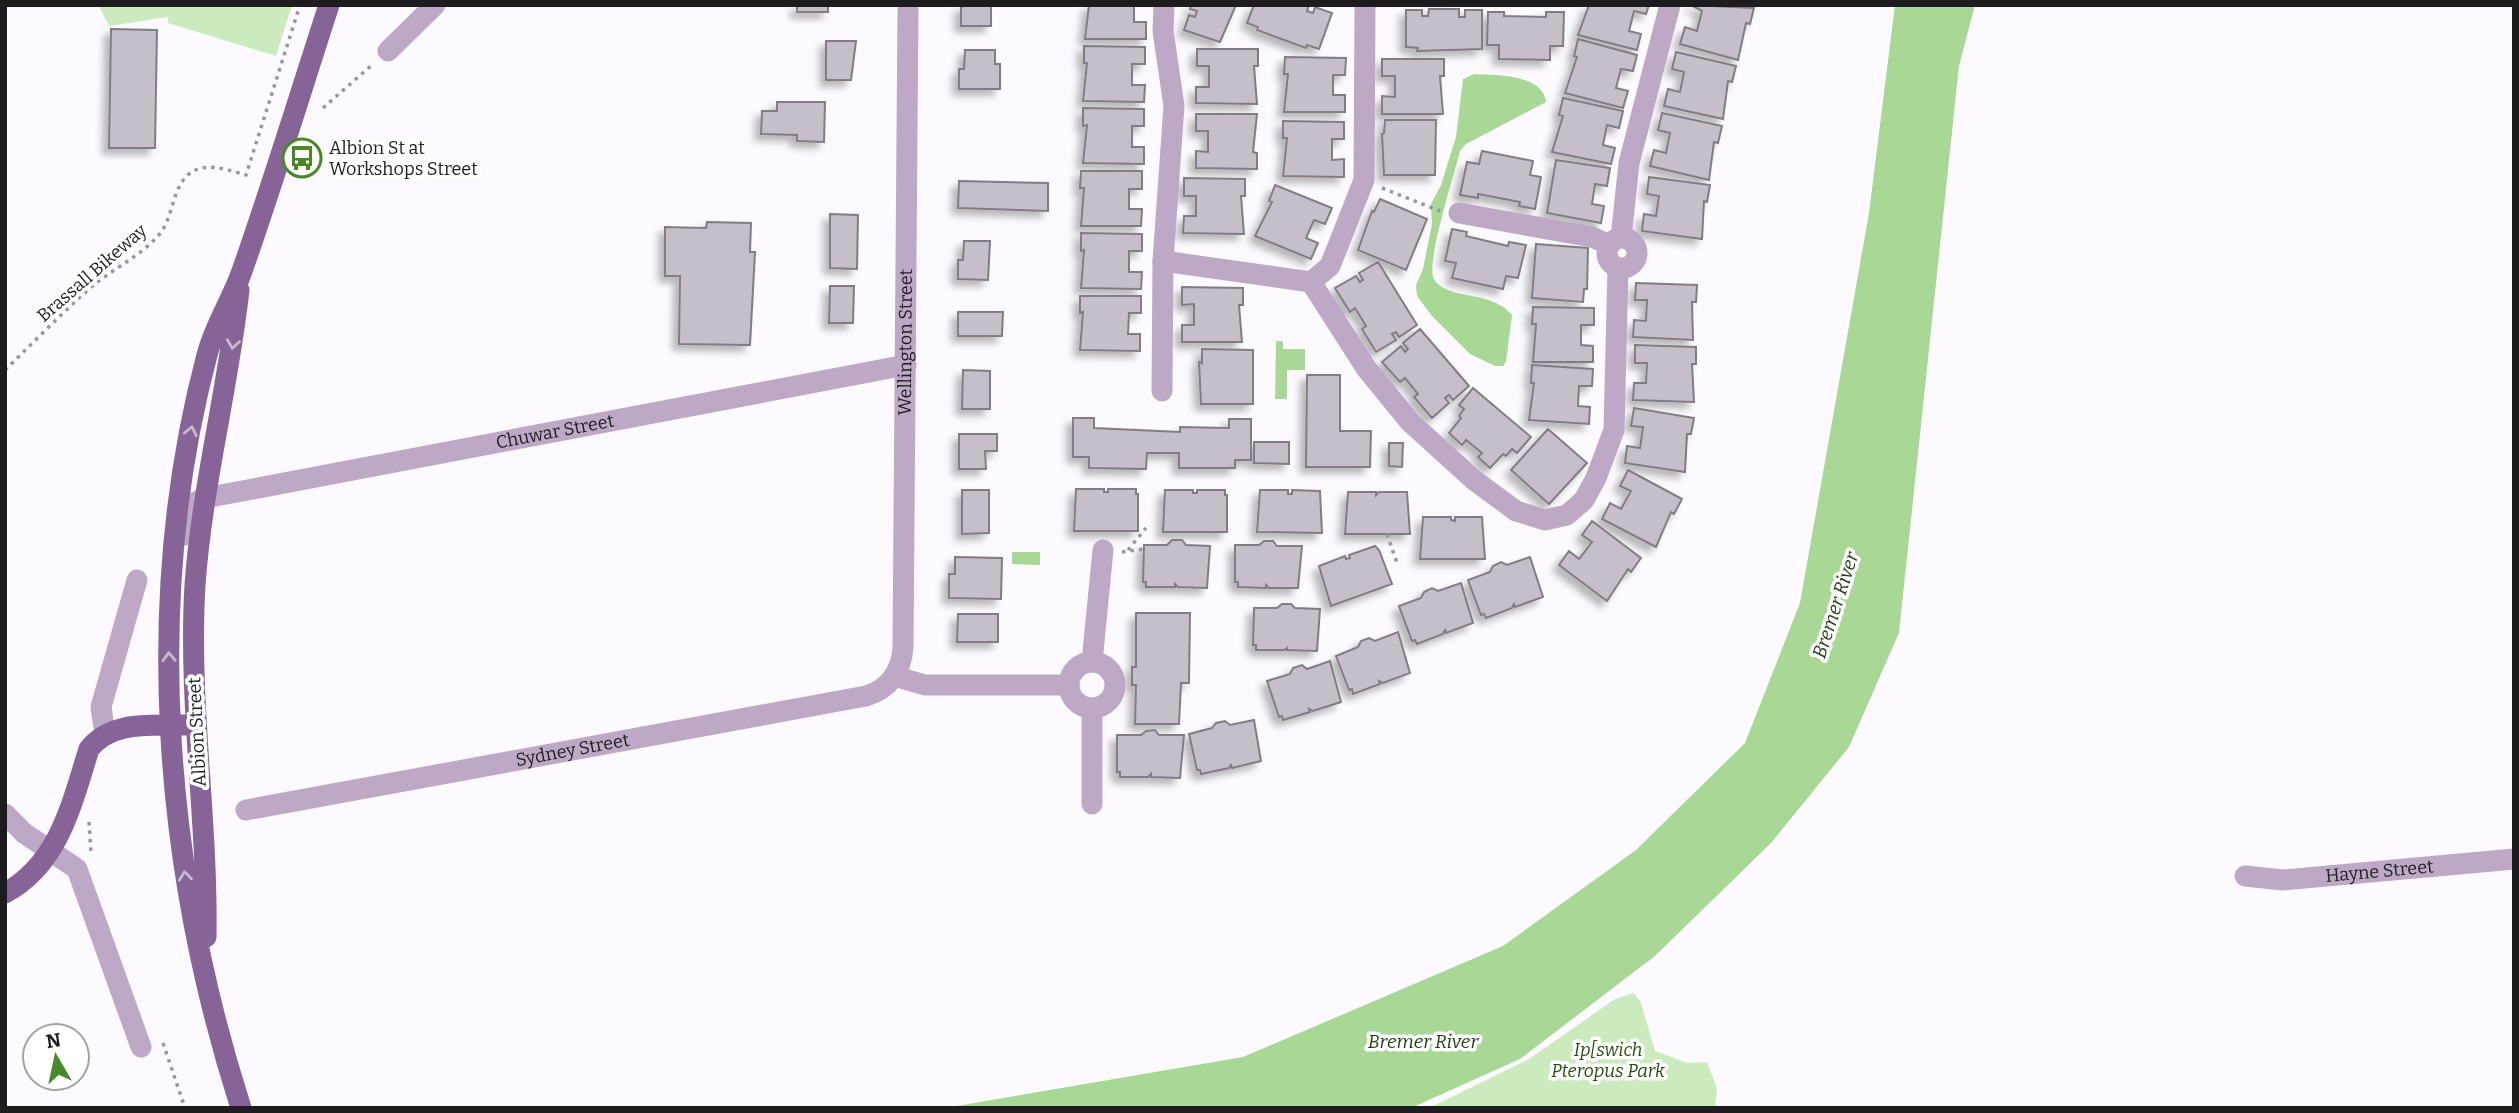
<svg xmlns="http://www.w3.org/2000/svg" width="2519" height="1113" font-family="Bitter,serif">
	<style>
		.green { fill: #cbebbe }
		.water { fill: #a8d796 }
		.building { fill: #c6bfc9; stroke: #827c85; stroke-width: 2; filter: url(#shadow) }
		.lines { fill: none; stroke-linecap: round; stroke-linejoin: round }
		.path { stroke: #99979b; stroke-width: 3.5; stroke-dasharray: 3.5 5; stroke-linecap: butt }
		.minor { stroke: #bda9c5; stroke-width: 21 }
		.major { stroke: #876497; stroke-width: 21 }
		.oneway { stroke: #c9b9d0 }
		.labels { text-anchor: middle; stroke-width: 7; stroke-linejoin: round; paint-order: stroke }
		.poi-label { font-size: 18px; fill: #1e1c1f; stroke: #fff; text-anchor: start }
		.street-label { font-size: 18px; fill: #1e1c1f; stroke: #fff }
		.park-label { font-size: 18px; font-style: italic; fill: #224c0a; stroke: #fff }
		.water-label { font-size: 19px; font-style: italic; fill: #1f3d10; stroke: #fff }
	</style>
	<defs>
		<filter id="shadow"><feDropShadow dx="-6" dy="6" stdDeviation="3.5" flood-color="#0004"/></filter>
	</defs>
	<rect width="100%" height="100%" fill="#fcfafe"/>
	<path class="green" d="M 98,5 L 292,5 L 276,56 L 168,23 L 168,17 L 109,26 Z
		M 1634,993 L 1641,1003 L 1655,1051 L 1688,1063 L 1707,1062 L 1717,1088 L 1715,1108 L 1429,1108 L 1529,1059 L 1615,999 Z"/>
	<path class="water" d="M 1895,5 L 1975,5 L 1959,66 L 1899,633 L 1849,747 L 1771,843 L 1655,956 L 1520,1059 L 1411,1108 L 945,1108 L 1243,1057 L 1503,946 L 1636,850 L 1745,743 L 1800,603 L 1869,213 Z
		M 1474,74 C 1496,75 1543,74 1546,102 L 1466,144 L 1460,151 C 1455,173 1425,264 1434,279 C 1439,288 1448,290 1457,293 C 1476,297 1499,299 1512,315 L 1506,362 L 1503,366 L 1495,366 L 1470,354 L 1432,316 L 1417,296 L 1416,285 L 1423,269 L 1432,224 L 1431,204 L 1441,185 L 1456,137 L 1463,79 Z
		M 1276,341 L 1283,341 L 1283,349 L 1305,349 L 1305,370 L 1287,370 L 1287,399 L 1275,399 Z
		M 1012,552 L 1040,552 L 1040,565 L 1012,564 Z"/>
	<path class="building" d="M 797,5 L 828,5 L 828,12 L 797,12 Z
		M 967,5 L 991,5 L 991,26 L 961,26 L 961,7 Z
		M 1089,5 L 1134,5 L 1134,22 L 1146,22 L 1146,39 L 1085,39 Z
		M 1191,5 L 1236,5 L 1220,42 L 1184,30 L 1189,15 L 1195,17 L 1197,11 L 1190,9 Z
		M 1254,5 L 1309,5 L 1307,11 L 1313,13 L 1315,7 L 1332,13 L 1319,49 L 1307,45 L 1306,48 L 1257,30 L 1258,27 L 1247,23 Z
		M 1589,5 L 1649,5 L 1646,14 L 1634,11 L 1629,31 L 1641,34 L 1637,50 L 1578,35 Z
		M 1691,5 L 1754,8 L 1750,24 L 1746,23 L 1738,60 L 1680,44 L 1685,27 L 1697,31 L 1702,11 Z
		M 1429,9 L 1459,9 L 1459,17 L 1465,17 L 1465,10 L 1482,10 L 1482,49 L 1417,51 L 1418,48 L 1406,47 L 1406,10 L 1422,10 L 1422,16 L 1428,16 Z
		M 1488,12 L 1504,12 L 1504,16 L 1546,17 L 1546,12 L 1564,12 L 1563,46 L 1550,46 L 1550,60 L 1499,59 L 1499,45 L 1487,45 Z
		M 111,29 L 157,30 L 155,148 L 109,148 Z
		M 1578,39 L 1637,55 L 1633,71 L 1621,69 L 1616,88 L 1628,91 L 1623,108 L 1565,93 L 1577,57 L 1574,56 Z
		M 826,41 L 856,41 L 851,80 L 826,80 Z
		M 1084,46 L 1145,47 L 1145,64 L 1132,64 L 1132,85 L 1145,85 L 1144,102 L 1083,101 L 1087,63 L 1084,63 Z
		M 1197,49 L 1258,49 L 1258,66 L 1254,66 L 1257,104 L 1196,103 L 1196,87 L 1209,87 L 1209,66 L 1197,66 Z
		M 965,50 L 995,50 L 995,64 L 1000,64 L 1000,89 L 959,89 L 959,69 L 964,69 Z
		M 1676,52 L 1736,66 L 1732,82 L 1728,81 L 1723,119 L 1664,106 L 1668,89 L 1680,92 L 1684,72 L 1672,69 Z
		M 1285,57 L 1346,58 L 1345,75 L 1333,75 L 1333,95 L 1345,95 L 1345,112 L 1284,112 L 1288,74 L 1284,74 Z
		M 1382,59 L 1444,59 L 1444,76 L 1440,76 L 1443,114 L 1382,114 L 1382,96 L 1395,97 L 1395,76 L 1382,76 Z
		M 1563,98 L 1623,111 L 1619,128 L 1607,125 L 1603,145 L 1615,148 L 1611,164 L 1552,152 L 1563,116 L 1559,115 Z
		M 777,102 L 825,102 L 824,142 L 797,141 L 797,135 L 761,134 L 762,111 L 777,111 Z
		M 1083,108 L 1144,109 L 1144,126 L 1132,126 L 1132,147 L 1144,147 L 1144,164 L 1083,163 L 1087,125 L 1083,126 Z
		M 1662,113 L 1722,126 L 1718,143 L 1714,142 L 1709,180 L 1650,166 L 1654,150 L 1666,153 L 1670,133 L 1658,130 Z
		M 1196,114 L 1257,114 L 1253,152 L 1257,153 L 1257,169 L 1196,168 L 1196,151 L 1208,152 L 1208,131 L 1196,131 Z
		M 1385,120 L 1436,120 L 1435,175 L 1384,175 L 1382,134 L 1384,133 Z
		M 1283,121 L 1344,122 L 1344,139 L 1332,139 L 1332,160 L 1344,159 L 1344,177 L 1283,176 L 1287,138 L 1283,138 Z
		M 1482,151 L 1533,161 L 1530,175 L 1541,177 L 1535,209 L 1519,206 L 1520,202 L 1478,194 L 1478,198 L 1460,195 L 1467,162 L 1479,164 Z
		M 1556,160 L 1610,168 L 1607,186 L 1595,184 L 1592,204 L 1604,206 L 1601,223 L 1547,213 Z
		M 1081,171 L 1142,171 L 1142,189 L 1129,189 L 1129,209 L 1142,209 L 1141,226 L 1081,226 L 1084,188 L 1080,188 Z
		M 1649,177 L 1710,185 L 1707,202 L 1704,201 L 1702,239 L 1642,231 L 1644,214 L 1656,216 L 1659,196 L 1647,194 Z
		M 1184,178 L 1245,179 L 1245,196 L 1241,196 L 1244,234 L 1183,233 L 1184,216 L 1196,216 L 1196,196 L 1184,196 Z
		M 959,181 L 1048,183 L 1048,211 L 958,208 Z
		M 1275,185 L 1332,208 L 1325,224 L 1314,220 L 1306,238 L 1318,243 L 1311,259 L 1255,236 L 1272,202 L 1269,201 Z
		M 1380,199 L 1427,219 L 1406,270 L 1358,250 L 1372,211 L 1374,212 Z
		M 830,214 L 858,215 L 857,269 L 830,268 Z
		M 707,222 L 751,223 L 750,252 L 755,252 L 750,345 L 679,344 L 680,276 L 665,276 L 665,227 L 706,228 Z
		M 1452,229 L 1467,232 L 1466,236 L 1508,246 L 1509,242 L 1526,245 L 1518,278 L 1506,276 L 1503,289 L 1452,278 L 1456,263 L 1445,261 Z
		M 1081,233 L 1142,234 L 1142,251 L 1129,251 L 1129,272 L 1142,272 L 1141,289 L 1081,288 L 1084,250 L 1081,251 Z
		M 964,241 L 990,241 L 988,280 L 958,279 L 958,260 L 963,260 Z
		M 1536,244 L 1588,248 L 1587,289 L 1584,289 L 1583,302 L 1532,298 Z
		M 1378,262 L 1417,325 L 1399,337 L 1396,332 L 1392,334 L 1396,340 L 1376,352 L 1362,329 L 1366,326 L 1355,308 L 1350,312 L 1335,288 L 1356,276 L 1360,282 L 1363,280 L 1359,273 Z
		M 1636,283 L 1697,285 L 1696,302 L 1692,302 L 1693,340 L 1633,337 L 1634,320 L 1646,321 L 1647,300 L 1635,300 Z
		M 830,286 L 854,286 L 853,323 L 829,323 Z
		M 1182,287 L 1243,288 L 1243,305 L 1239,305 L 1242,342 L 1182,342 L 1182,325 L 1194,325 L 1194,304 L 1182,305 Z
		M 1080,296 L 1141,296 L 1141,313 L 1129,313 L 1128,334 L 1140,334 L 1140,351 L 1080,350 L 1083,312 L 1080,313 Z
		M 1533,307 L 1594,308 L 1594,325 L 1581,325 L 1581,345 L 1593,346 L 1593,362 L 1533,362 L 1536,324 L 1532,324 Z
		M 958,312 L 1003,312 L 1002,336 L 958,336 Z
		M 1420,329 L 1469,386 L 1453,400 L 1449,395 L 1445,398 L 1449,403 L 1432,418 L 1414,397 L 1418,394 L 1405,378 L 1400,382 L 1382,362 L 1401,346 L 1405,352 L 1408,349 L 1403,343 Z
		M 1635,345 L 1696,347 L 1696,364 L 1692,364 L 1694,402 L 1633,400 L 1634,383 L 1646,383 L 1647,363 L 1635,363 Z
		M 1202,349 L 1253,350 L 1253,404 L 1201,404 L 1199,362 L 1202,363 Z
		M 1532,365 L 1593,369 L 1592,386 L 1579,386 L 1578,406 L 1590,407 L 1589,424 L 1529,420 L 1534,383 L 1531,383 Z
		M 963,370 L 990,371 L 990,409 L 962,409 Z
		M 1307,375 L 1340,375 L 1340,431 L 1371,431 L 1370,467 L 1306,467 Z
		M 1473,388 L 1531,437 L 1517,453 L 1512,449 L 1506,456 L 1503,454 L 1490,468 L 1478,457 L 1482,453 L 1466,440 L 1462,445 L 1449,433 L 1461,418 L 1459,416 L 1464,409 L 1459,405 Z
		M 1634,408 L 1694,418 L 1691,434 L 1687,434 L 1685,472 L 1625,463 L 1627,446 L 1640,448 L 1643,427 L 1631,426 Z
		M 1073,418 L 1094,418 L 1094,428 L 1180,432 L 1180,427 L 1229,428 L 1229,419 L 1251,419 L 1251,460 L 1235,460 L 1235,468 L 1179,468 L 1179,453 L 1147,453 L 1146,469 L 1089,468 L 1089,457 L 1073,457 Z
		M 1548,429 L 1587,463 L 1549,504 L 1511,470 Z
		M 959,434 L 997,434 L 997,451 L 985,451 L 986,469 L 959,469 Z
		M 1254,442 L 1289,442 L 1289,464 L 1254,463 Z
		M 1389,443 L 1403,443 L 1402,467 L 1389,466 Z
		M 1628,470 L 1682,499 L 1674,514 L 1671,512 L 1656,547 L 1602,519 L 1610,503 L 1621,509 L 1631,491 L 1620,486 Z
		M 1076,489 L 1104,489 L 1104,492 L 1108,492 L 1108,489 L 1136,489 L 1136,494 L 1138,494 L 1138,531 L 1074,531 Z
		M 962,490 L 989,490 L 989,533 L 962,534 Z
		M 1165,490 L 1193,490 L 1193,493 L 1197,493 L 1197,490 L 1225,490 L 1225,495 L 1227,495 L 1227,532 L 1163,532 Z
		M 1260,490 L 1288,490 L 1288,494 L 1292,494 L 1292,490 L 1320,491 L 1322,533 L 1257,532 Z
		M 1348,492 L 1376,492 L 1376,495 L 1379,492 L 1407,492 L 1410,534 L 1345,534 Z
		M 1423,517 L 1451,517 L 1451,520 L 1455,521 L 1455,517 L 1482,517 L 1485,559 L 1420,559 Z
		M 1592,521 L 1641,558 L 1631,572 L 1628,569 L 1607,601 L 1559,565 L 1569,551 L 1579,559 L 1592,542 L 1582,535 Z
		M 1172,540 L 1182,540 L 1186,545 L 1210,546 L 1207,588 L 1178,587 L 1175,584 L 1175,587 L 1146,587 L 1146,582 L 1143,582 L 1144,545 L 1167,545 Z
		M 1264,541 L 1273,541 L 1277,546 L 1302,546 L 1298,588 L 1269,588 L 1266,585 L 1266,588 L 1238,587 L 1238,582 L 1235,582 L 1235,545 L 1259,545 Z
		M 1375,546 L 1379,550 L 1392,584 L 1331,606 L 1319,566 L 1345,556 L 1346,559 L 1350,558 L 1349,555 Z
		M 955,557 L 1002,558 L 1001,599 L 949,598 L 949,574 L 955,574 Z
		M 1530,557 L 1543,597 L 1515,607 L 1514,604 L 1512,608 L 1486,618 L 1484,614 L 1481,615 L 1468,580 L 1490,572 L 1493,566 L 1501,562 L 1507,565 Z
		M 1461,583 L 1473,623 L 1446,633 L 1445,630 L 1443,634 L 1417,644 L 1415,640 L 1412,641 L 1399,606 L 1421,598 L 1424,592 L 1432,588 L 1438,591 Z
		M 1282,604 L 1291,604 L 1295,608 L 1320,609 L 1317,651 L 1287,650 L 1287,648 L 1284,650 L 1256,650 L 1256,645 L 1253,645 L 1254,608 L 1277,608 Z
		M 1136,613 L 1190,613 L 1189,683 L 1181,683 L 1179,724 L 1135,724 L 1136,685 L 1132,685 L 1132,667 L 1136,667 Z
		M 958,614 L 998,614 L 998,642 L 957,642 Z
		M 1398,632 L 1410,673 L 1383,683 L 1379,681 L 1380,684 L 1353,694 L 1352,689 L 1349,690 L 1336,656 L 1358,647 L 1361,641 L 1369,638 L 1375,641 Z
		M 1330,661 L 1341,702 L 1313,711 L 1309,709 L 1310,712 L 1283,720 L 1282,716 L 1279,717 L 1267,681 L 1290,674 L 1293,668 L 1302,665 L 1307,669 Z
		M 1254,720 L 1261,761 L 1232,768 L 1231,765 L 1229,768 L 1201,774 L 1200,770 L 1197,770 L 1189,734 L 1212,728 L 1216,723 L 1225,721 L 1230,725 Z
		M 1155,730 L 1159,735 L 1184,735 L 1180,778 L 1151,777 L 1151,774 L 1148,777 L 1120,777 L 1120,772 L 1117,772 L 1117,735 L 1141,735 L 1146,731 Z"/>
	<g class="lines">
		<path class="path" d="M 323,108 L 373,64
			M 1382,188 L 1440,211
			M 5,370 C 33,343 61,314 90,288 C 111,270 139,257 158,236 C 174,218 171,189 189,174 C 205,161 228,170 246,175 L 300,5
			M 1387,534 L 1398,566
			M 1128,550 L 1146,528
			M 1122,552 L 1144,549
			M 89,822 L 91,853
			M 163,1043 L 185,1108"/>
		<g class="minor">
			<path d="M 388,51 L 435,5"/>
			<path d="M 1459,213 L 1592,237 L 1610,245"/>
			<circle cx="1622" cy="253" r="15"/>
			<path d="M 1621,238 L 1629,163 L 1670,5"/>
			<path d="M 1163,261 L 1311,282 L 1330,266 L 1364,180 L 1365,5"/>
			<path d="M 1311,282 L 1366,368 L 1410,422 L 1474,480 L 1516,511 L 1545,520 L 1567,515 L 1584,500 L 1596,478 L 1614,430 L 1618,268"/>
			<path d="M 1162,391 L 1163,261 L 1174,106 L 1163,31 L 1164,5"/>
			<path id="s1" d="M 185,535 C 187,518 186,503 205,498 L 906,365"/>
			<path d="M 1092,662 L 1103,550"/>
			<circle cx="1092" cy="685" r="23"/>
			<path d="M 894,676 L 925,685 L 1069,685"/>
			<path d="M 1092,708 L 1092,804"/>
			<path d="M 105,734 L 101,707 L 137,580"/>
			<path id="s2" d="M 246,810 L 866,696 C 889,689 901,672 903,648 L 908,5"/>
			<path d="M 5,814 L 24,833 L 77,869 L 141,1047"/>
			<path id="s3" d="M 2245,876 L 2283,880 L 2514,859"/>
		</g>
		<path class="major" d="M 5,893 C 59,864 72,803 89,749 C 112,720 151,726 185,725
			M 206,937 C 208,819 188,703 195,585 C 202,486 228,389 239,290
			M 241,1108 C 164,868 142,600 207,355 C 215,324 232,300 242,271 C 273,183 300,94 329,5"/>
	</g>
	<defs><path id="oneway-chevron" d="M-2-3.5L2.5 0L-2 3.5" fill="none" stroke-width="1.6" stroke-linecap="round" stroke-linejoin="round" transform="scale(1.75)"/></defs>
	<g class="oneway">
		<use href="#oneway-chevron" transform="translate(233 344) rotate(98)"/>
		<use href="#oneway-chevron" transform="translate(191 431) rotate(-78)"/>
		<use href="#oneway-chevron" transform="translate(169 657) rotate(-91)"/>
		<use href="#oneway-chevron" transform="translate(185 876) rotate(-96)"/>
	</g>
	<defs>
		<symbol id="bus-ring" viewBox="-11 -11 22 22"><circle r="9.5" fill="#fff" stroke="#498829" stroke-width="1.5"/><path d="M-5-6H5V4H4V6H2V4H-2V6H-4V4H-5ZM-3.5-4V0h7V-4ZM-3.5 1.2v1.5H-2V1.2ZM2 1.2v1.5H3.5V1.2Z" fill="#498829"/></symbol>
	</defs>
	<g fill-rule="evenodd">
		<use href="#bus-ring" x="280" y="136" width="44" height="44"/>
	</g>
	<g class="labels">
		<g class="poi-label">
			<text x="329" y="154">Albion St at<tspan x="329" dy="21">Workshops Street</tspan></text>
		</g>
		<g class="street-label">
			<text transform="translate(92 273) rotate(-41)" y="6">Brassall Bikeway</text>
			<text dy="6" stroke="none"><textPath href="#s2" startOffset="1001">Wellington Street</textPath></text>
			<text dy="6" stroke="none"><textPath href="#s1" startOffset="402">Chuwar Street</textPath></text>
			<text transform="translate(197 732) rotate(-93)" y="6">Albion Street</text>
			<text dy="6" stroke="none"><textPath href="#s2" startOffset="332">Sydney Street</textPath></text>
			<text dy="6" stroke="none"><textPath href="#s3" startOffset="135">Hayne Street</textPath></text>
		</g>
		<g class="park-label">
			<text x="1608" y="1056">Ip[swich<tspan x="1608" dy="21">Pteropus Park</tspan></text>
		</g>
		<g class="water-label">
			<text transform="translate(1835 605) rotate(-72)" y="7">Bremer River</text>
			<text x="1423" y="1048">Bremer River</text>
		</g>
	</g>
	<rect width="2519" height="1113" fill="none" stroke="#1e1c1f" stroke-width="14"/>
	<g transform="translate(56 1057) rotate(351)"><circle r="33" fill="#ffffff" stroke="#a5a4a5" stroke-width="2"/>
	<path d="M0-5L12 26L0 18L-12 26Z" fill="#498829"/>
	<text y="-10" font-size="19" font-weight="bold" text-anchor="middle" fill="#1e1c1f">N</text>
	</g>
</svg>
